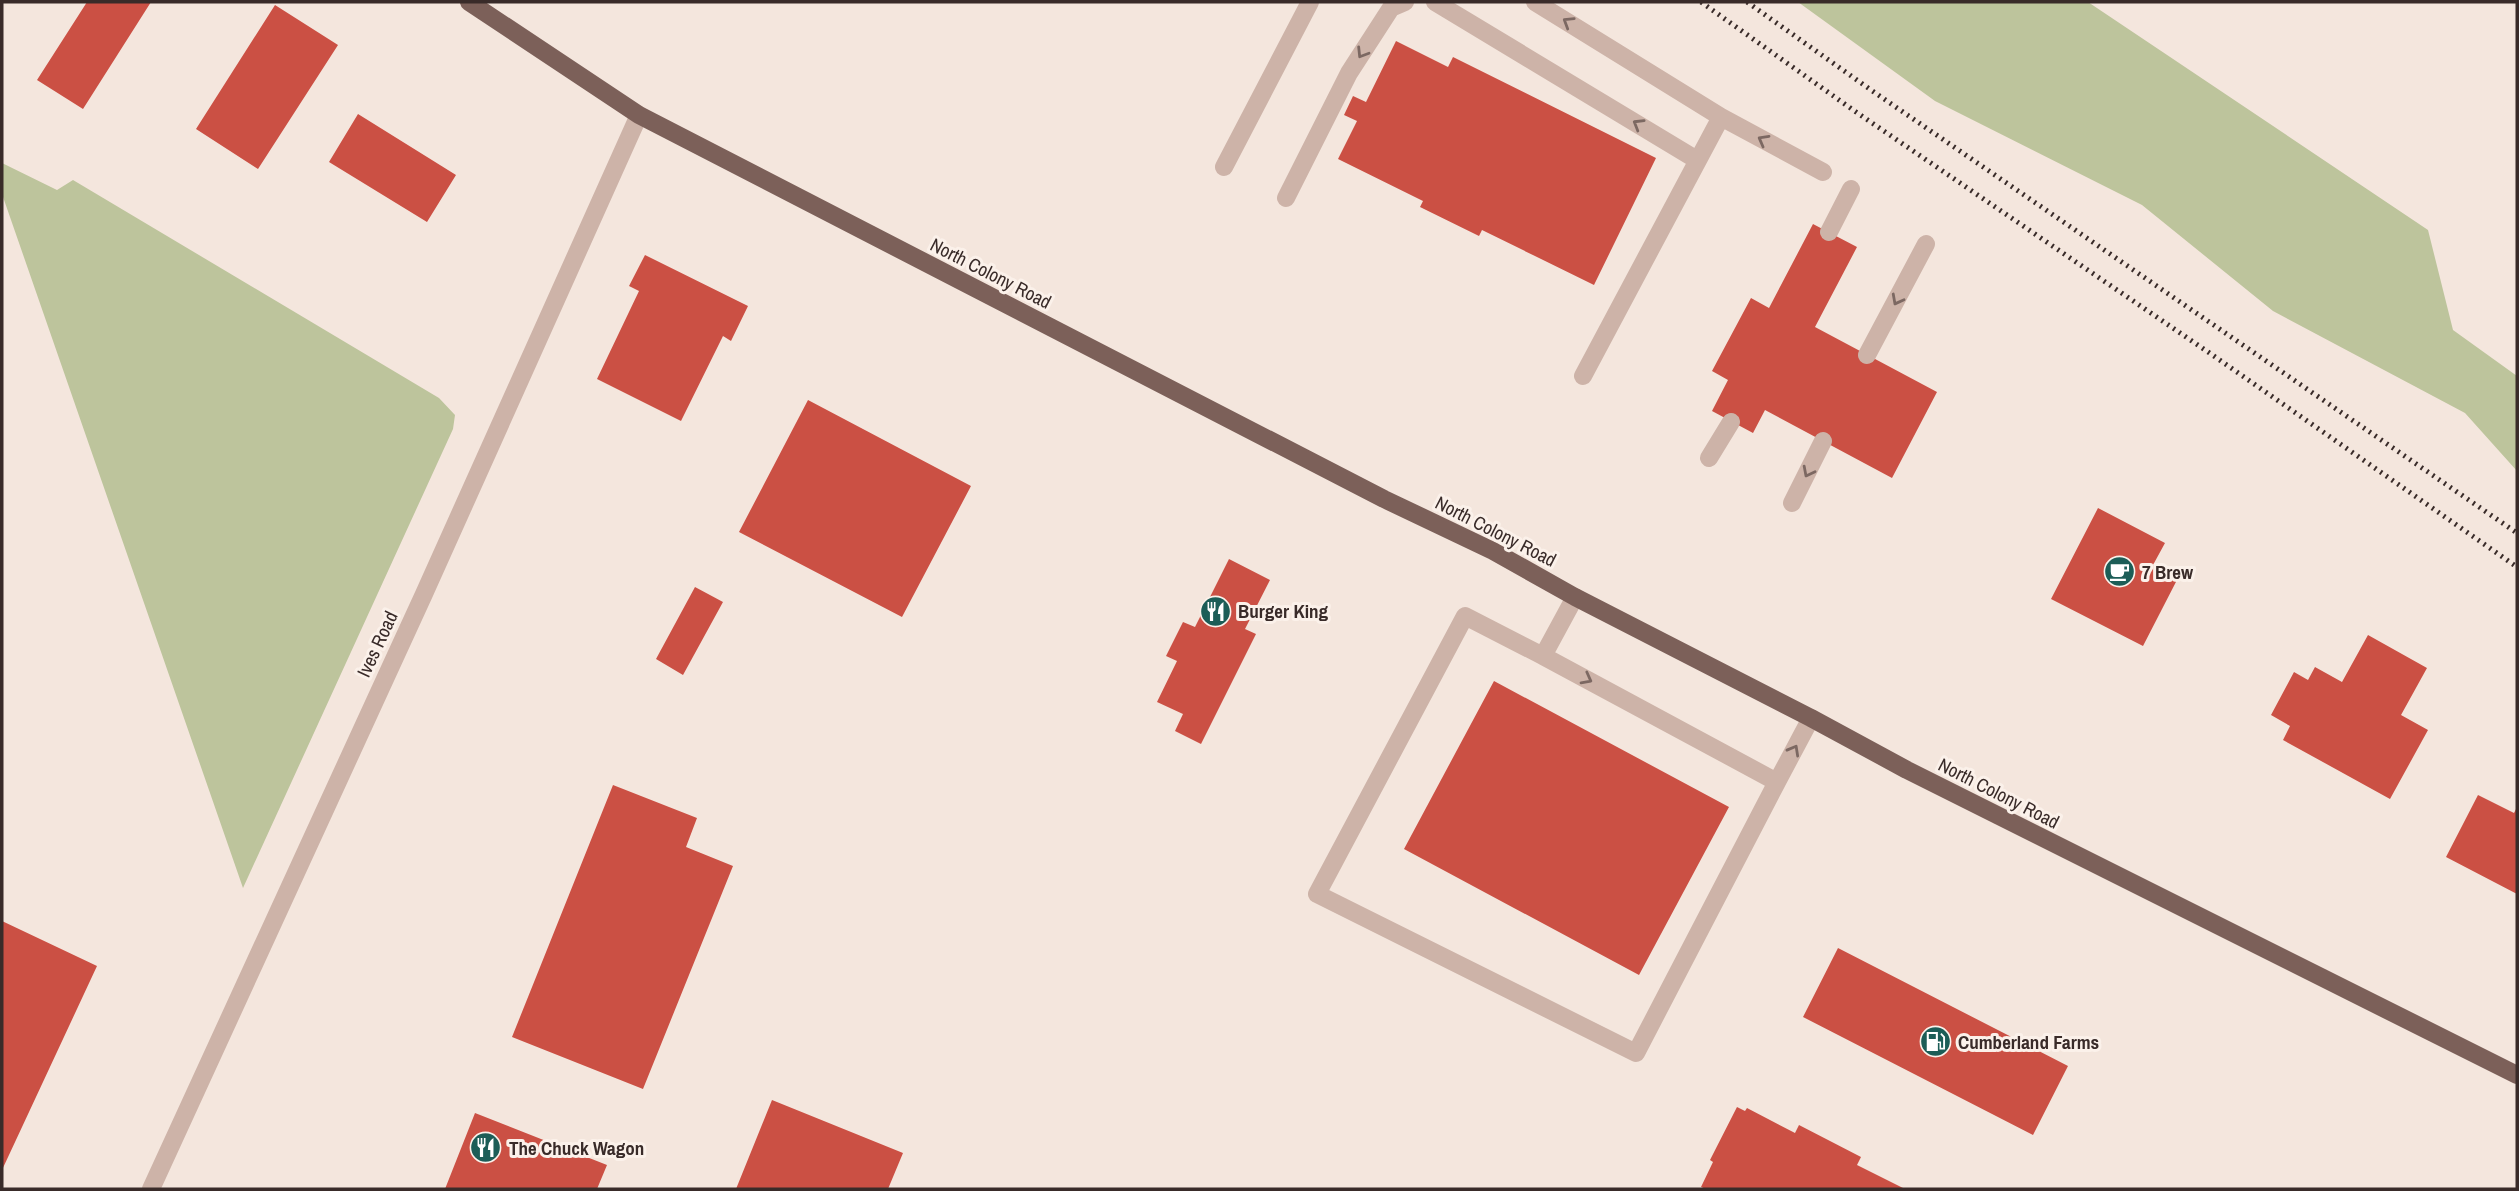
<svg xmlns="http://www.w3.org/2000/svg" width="2519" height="1191" font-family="'Archivo Narrow',sans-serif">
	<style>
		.green { fill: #bdc49c }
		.building { fill: #cb5044 }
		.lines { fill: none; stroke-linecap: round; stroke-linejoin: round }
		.lane { stroke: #cdb3a8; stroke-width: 18 }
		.street { stroke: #cdb3a8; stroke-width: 18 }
		.primary { stroke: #7c6059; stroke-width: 18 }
		.rail { stroke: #392b29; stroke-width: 5; stroke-dasharray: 2 5; stroke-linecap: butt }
		.oneway { stroke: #7c6862 }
		.labels { text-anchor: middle; stroke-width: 6; stroke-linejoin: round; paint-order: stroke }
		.street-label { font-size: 19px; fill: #392b29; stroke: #fbf1ea }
		.poi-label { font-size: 19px; font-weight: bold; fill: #392b29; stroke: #fbf1ea; text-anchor: start }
	</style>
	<rect width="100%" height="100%" fill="#f4e6dd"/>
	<path class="green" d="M 1798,2 L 2088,2 L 2428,230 L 2453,330 L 2517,376 L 2517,471 L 2465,413 L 2273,311 L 2142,205 L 1935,101 Z
		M 2,163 L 57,190 L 73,180 L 439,398 L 455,415 L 453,429 L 243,888 L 2,194 Z"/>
	<path class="building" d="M 87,2 L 151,2 L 83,109 L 37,80 Z
		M 275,5 L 338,45 L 258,169 L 196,129 Z
		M 1396,41 L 1448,67 L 1453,57 L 1656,158 L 1594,285 L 1482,230 L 1479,236 L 1420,207 L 1423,201 L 1338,159 L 1357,121 L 1344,115 L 1353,96 L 1366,102 Z
		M 358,114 L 456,175 L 427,222 L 329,162 Z
		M 1813,224 L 1857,247 L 1815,327 L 1937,392 L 1892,478 L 1765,410 L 1753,433 L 1712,411 L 1728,380 L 1712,371 L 1751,298 L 1769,308 Z
		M 645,255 L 748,306 L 731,341 L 723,336 L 681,421 L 597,379 L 639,291 L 629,286 Z
		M 808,400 L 971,486 L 902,617 L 739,532 Z
		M 2098,508 L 2165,543 L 2153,565 L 2178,578 L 2143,646 L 2051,599 Z
		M 1229,559 L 1270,580 L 1245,629 L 1256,634 L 1201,744 L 1175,731 L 1183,714 L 1157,702 L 1177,661 L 1166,656 L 1183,622 L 1195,627 Z
		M 695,587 L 723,602 L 683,675 L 656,659 Z
		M 2368,635 L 2427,668 L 2401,715 L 2428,730 L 2390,799 L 2283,740 L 2290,726 L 2271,715 L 2294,672 L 2308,680 L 2315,667 L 2342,682 Z
		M 1494,681 L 1729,807 L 1639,975 L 1404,849 Z
		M 613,785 L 697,818 L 686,847 L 733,866 L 643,1089 L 512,1037 Z
		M 2478,795 L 2514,813 L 2517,807 L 2517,894 L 2446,857 Z
		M 2,921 L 97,966 L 2,1170 Z
		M 1838,948 L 2068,1066 L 2033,1135 L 1803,1017 Z
		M 772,1100 L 903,1153 L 888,1189 L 736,1189 Z
		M 1737,1107 L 1745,1111 L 1747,1108 L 1795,1133 L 1799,1125 L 1861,1157 L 1857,1165 L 1905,1189 L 1706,1189 L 1701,1187 L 1713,1162 L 1710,1160 Z
		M 475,1113 L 607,1165 L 597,1189 L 445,1189 Z"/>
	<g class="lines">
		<path class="lane" d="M 1435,2 L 1697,160
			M 1535,2 L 1721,117 L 1823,172
			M 1224,167 L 1310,2
			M 1286,198 L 1349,73 L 1391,8 L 1405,2
			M 1829,232 L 1851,189
			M 1867,355 L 1926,244
			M 1583,376 L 1721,117
			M 1709,458 L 1731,422
			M 1792,503 L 1823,441
			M 1575,597 L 1543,656 L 1777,782 L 1811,718
			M 1543,656 L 1465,616 L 1317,894 L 1636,1053 L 1777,782"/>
		<path class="street" d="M 151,1189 L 424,594 L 639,115"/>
		<path class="primary" d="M 469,2 L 639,115 L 1384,499 L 1493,551 L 1575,597 L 1811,718 L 1907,770 L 2517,1075"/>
		<path class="rail" d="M 1701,2 L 1856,112 L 2211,354 L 2517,567
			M 1747,2 L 1871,90 L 2517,533"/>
	</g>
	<defs><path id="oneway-chevron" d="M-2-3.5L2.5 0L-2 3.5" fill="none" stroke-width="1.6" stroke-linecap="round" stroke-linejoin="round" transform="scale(1.75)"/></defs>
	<g class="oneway">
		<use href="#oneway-chevron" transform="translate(1568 22) rotate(-148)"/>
		<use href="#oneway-chevron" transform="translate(1362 53) rotate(122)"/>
		<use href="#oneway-chevron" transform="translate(1638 124) rotate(-149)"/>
		<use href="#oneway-chevron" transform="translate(1763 140) rotate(-151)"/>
		<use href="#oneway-chevron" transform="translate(1897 300) rotate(118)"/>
		<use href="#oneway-chevron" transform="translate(1808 472) rotate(117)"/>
		<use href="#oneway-chevron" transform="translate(1587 679) rotate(28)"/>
		<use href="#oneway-chevron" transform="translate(1794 750) rotate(-61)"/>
	</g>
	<defs>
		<symbol id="cafe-disc" viewBox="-11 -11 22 22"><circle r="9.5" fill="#1c5d57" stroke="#fbf1ea"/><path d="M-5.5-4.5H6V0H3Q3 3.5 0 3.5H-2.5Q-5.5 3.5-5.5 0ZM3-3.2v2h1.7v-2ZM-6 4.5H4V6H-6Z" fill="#fff"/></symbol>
		<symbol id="restaurant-disc" viewBox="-11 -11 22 22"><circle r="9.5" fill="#1c5d57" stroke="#fbf1ea"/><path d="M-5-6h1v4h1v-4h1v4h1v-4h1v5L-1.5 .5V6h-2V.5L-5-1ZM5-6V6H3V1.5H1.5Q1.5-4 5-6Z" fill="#fff"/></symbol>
		<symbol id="fuel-disc" viewBox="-11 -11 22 22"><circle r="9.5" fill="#1c5d57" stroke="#fbf1ea"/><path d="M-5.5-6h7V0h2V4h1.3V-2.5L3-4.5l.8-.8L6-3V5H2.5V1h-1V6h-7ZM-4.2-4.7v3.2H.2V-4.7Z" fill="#fff"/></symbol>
	</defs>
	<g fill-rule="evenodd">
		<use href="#cafe-disc" x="2102" y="554" width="35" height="35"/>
		<use href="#restaurant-disc" x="1198" y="594" width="35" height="35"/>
		<use href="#fuel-disc" x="1918" y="1024" width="35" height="35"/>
		<use href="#restaurant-disc" x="468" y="1130" width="35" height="35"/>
	</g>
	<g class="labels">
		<g class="street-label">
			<text transform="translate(991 273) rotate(27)" y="7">North Colony Road</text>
			<text transform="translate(1496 531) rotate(27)" y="7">North Colony Road</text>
			<text transform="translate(377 644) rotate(-65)" y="7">Ives Road</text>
			<text transform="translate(1999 793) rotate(27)" y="7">North Colony Road</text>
		</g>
		<g class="poi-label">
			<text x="2142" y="579">7 Brew</text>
			<text x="1238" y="618">Burger King</text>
			<text x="1958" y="1049">Cumberland Farms</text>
			<text x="509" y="1155">The Chuck Wagon</text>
		</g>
	</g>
	<rect width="2519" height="1191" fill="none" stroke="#392b29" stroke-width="7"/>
</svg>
